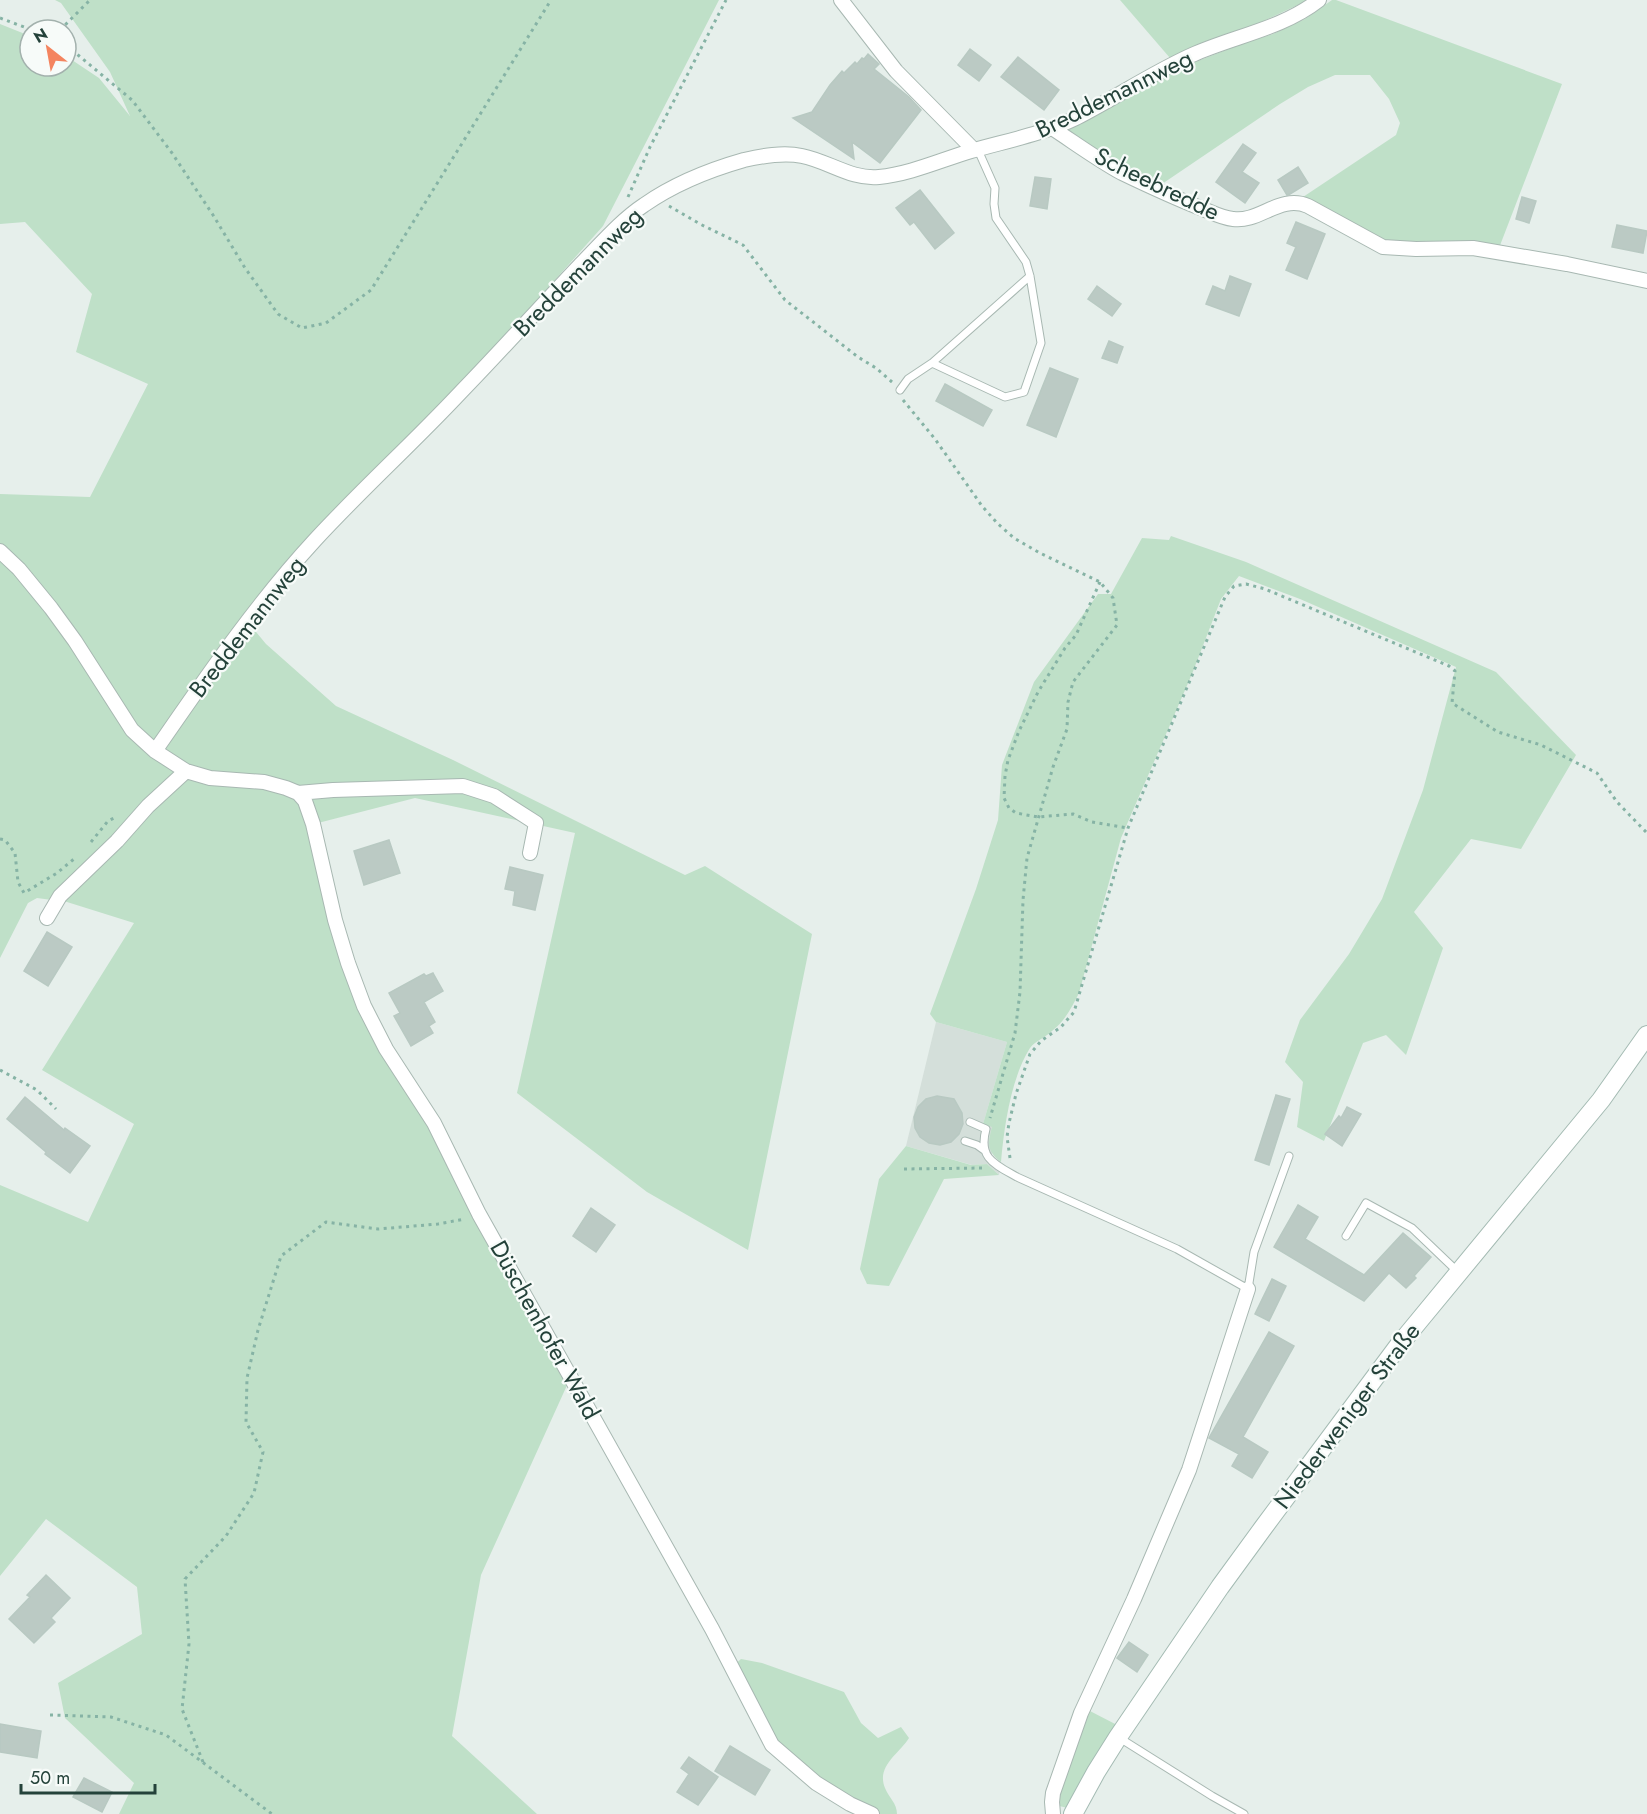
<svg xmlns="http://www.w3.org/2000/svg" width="1647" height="1814" font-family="Jost,sans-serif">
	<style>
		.built { fill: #d4dfda }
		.green { fill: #bfe0c8 }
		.building { fill: #bbcac4; stroke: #b8c9c2; stroke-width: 1.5 }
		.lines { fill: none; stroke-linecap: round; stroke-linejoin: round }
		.lane-casing { stroke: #a8b8b2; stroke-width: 9 }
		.street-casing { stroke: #a8b8b2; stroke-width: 16 }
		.secondary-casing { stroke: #a4bbb3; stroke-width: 20 }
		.path { stroke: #86b3a5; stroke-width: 3; stroke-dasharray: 3 4.5; stroke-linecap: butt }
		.lane { stroke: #fff; stroke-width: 7 }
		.street { stroke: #fff; stroke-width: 14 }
		.secondary { stroke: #fff; stroke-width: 18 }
		.labels { text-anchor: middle; stroke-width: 4.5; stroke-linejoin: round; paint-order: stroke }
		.street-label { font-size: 24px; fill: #24423a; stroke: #f7fbf9 }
	</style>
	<rect width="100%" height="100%" fill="#e6efeb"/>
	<path class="built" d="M 936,1022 L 1007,1042 L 983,1124 L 992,1126 L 992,1155 L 1001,1162 L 999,1175 L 987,1164 L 972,1165 L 906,1146 Z"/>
	<path class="green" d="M 55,0 L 719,0 L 603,226 L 264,607 L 251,626 L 266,644 L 336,706 L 453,760 L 685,875 L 705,866 L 812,934 L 748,1250 L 647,1192 L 517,1093 L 575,833 L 415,798 L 318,823 L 337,919 L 365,1004 L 573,1372 L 481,1575 L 452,1736 L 537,1814 L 119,1814 L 134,1783 L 65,1718 L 58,1683 L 142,1634 L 137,1587 L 46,1519 L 0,1576 L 0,1185 L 88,1222 L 134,1124 L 42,1070 L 134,923 L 67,902 L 37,898 L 28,903 L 0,958 L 0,494 L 90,497 L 148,384 L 76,352 L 92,294 L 25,222 L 0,224 L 0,24 L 30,36 L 30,66 L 66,66 L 66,56 L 99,78 L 130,116 L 110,72 L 61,3 Z
		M 1120,0 L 1306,0 L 1302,3 L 1255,25 L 1170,58 Z
		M 1332,0 L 1336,0 L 1562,84 L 1499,248 L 1378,241 L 1300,199 L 1396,135 L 1400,123 L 1389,99 L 1370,75 L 1335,75 L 1308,87 L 1280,104 L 1159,186 L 1118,169 L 1064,131 L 1172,71 L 1239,45 L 1273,34 L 1305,19 Z
		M 1171,536 L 1246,562 L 1496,672 L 1576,755 L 1521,849 L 1471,839 L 1414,912 L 1443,948 L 1406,1055 L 1386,1035 L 1363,1043 L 1324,1141 L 1297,1127 L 1303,1082 L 1285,1062 L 1300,1020 L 1349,954 L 1382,899 L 1423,790 L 1456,667 L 1300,599 L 1239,576 L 1221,599 L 1192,674 L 1121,838 L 1079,993 C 1072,1007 1065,1021 1052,1031 C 1046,1037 1035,1041 1030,1048 C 1011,1078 1004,1127 1001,1162 C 986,1151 988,1143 992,1127 L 983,1124 L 1007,1042 L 936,1022 L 930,1014 L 976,889 L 998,820 L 1002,765 L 1034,682 L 1098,594 L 1111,594 L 1142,538 L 1169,540 Z
		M 906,1146 L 971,1165 L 987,1164 L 999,1175 L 944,1179 L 889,1286 L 867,1284 L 860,1269 L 879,1179 Z
		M 741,1659 L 762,1663 L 844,1692 L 861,1723 L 878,1738 L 901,1727 L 909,1738 C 899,1754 876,1766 885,1788 C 889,1798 897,1803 897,1814 L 874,1814 L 781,1754 L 733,1666 Z
		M 1088,1710 L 1119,1726 L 1068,1808 L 1059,1806 L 1056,1798 Z"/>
	<path class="building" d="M 970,49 L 991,65 L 979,81 L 958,65 Z
		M 868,54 L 879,64 L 874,69 L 909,97 L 921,110 L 880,163 L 852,142 L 854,159 L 793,118 L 812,112 L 830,85 L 842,71 L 844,73 L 855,62 L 857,64 L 862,58 L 864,59 Z
		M 1018,57 L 1059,90 L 1044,110 L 1001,77 Z
		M 1243,144 L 1256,153 L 1242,172 L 1259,183 L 1245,203 L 1216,182 Z
		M 1298,167 L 1308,183 L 1290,194 L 1287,195 L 1278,180 Z
		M 1035,177 L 1051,179 L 1047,209 L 1030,206 Z
		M 920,190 L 954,233 L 935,249 L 914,222 L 910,225 L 896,208 Z
		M 1522,197 L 1536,201 L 1529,223 L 1516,219 Z
		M 1296,222 L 1325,234 L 1307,279 L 1286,270 L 1296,247 L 1287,243 Z
		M 1617,225 L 1647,231 L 1643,253 L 1612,247 Z
		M 1230,276 L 1251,284 L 1239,316 L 1206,304 L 1213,286 L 1225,291 Z
		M 1097,286 L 1121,304 L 1112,316 L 1088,299 Z
		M 1109,341 L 1123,347 L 1117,363 L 1102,358 Z
		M 1050,368 L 1078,379 L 1056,437 L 1027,425 Z
		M 945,384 L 992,410 L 983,426 L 936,401 Z
		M 389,840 L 400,873 L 364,885 L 354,851 Z
		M 510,867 L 543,875 L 535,910 L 513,905 L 515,891 L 505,889 Z
		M 47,932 L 72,947 L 48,986 L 24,971 Z
		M 433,973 L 443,991 L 424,1002 L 435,1022 L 429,1026 L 433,1033 L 411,1046 L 394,1016 L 400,1013 L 389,993 L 424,974 L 426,976 Z
		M 1276,1095 L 1290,1099 L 1269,1165 L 1255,1160 Z
		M 937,1096 L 954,1099 L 962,1113 L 963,1124 L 959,1134 L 951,1142 L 940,1145 L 929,1143 L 920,1137 L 915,1128 L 914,1117 L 918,1107 L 926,1099 Z
		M 25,1097 L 64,1130 L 65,1128 L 90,1146 L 70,1173 L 45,1154 L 46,1152 L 7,1119 Z
		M 1347,1107 L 1361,1114 L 1342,1146 L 1325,1134 L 1339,1116 L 1341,1118 Z
		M 1298,1205 L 1318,1217 L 1305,1239 L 1364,1275 L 1403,1233 L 1431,1257 L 1414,1276 L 1416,1278 L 1406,1288 L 1389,1273 L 1364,1301 L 1274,1247 Z
		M 591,1208 L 615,1225 L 596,1252 L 573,1236 Z
		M 1272,1279 L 1286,1286 L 1269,1321 L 1255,1314 Z
		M 1269,1332 L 1294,1346 L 1243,1437 L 1268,1452 L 1252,1478 L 1232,1466 L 1239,1454 L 1209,1438 Z
		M 46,1575 L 70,1598 L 51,1618 L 55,1622 L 34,1643 L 9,1619 L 30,1597 L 27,1595 Z
		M 1129,1642 L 1148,1655 L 1137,1672 L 1117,1658 Z
		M 0,1724 L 41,1731 L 37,1758 L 0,1752 Z
		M 730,1746 L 770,1770 L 755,1795 L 715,1771 Z
		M 689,1757 L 718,1777 L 698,1805 L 677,1792 L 689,1774 L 681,1768 Z
		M 84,1778 L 112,1792 L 102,1812 L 73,1797 Z"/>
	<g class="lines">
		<defs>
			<path id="lane" d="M 978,150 L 995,188 L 994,204 L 996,218 L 1026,262 L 1030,276 L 1041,343 L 1024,392 L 1005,397 L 932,363 L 1030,276
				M 900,390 L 908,379 L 932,363
				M 970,1122 L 986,1129 C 978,1158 994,1164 1017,1177 L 1177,1249 L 1248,1289 L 1254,1252 L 1289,1156
				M 965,1141 L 977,1145 L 984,1150
				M 1346,1236 L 1366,1203 L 1412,1228 L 1458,1272
				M 1118,1737 L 1212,1796 L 1244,1814"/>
			<path id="street" d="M 841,0 L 896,71 L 974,150
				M 1052,128 C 1075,143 1098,160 1122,173 C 1147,185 1173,197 1198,207 C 1209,211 1221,218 1233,219 C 1259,223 1280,194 1308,206 L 1383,247 L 1416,249 L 1473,248 L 1567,264 L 1647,281
				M 0,551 L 19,569 L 51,608 L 75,641 L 132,730 L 155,751 L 186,771 L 210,778 L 264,782 L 286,788 L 298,793 L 305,801 L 313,824 L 335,920 L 348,963 L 364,1006 L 386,1049 L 434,1123 L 479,1214 L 712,1629 L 772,1745 L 816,1783 L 850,1804 L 872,1814
				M 155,751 C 205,679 255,605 315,540 C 361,490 412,444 459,394 C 500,352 539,308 580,265 C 600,245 620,221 644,205 C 674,184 709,170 744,160 C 762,156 783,152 802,156 C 828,161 852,180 879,177 C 910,174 941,160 971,151 C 1006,141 1043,134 1076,118 C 1115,98 1152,73 1192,55 C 1234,36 1282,29 1319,0
				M 298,793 L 333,790 L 463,786 L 494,796 L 536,823 L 530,853
				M 47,918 L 60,896 L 117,841 L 148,806 L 186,771
				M 1053,1814 L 1052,1802 L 1053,1793 L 1081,1713 L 1134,1599 L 1189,1470 L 1248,1289"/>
			<path id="secondary" d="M 1073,1814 L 1096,1772 L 1118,1737 L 1220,1587 L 1263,1528 L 1399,1345 L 1601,1100 L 1647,1035"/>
		</defs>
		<use href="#lane" class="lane-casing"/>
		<use href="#street" class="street-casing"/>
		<use href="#secondary" class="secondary-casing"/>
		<path class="path" d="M 0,18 L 32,30
			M 60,30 L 90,0
			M 66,45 L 132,100 L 172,153 L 213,215 L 245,268 L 278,314 L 302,328 L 326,323 L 371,290 L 551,0
			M 628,197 L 650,147 L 726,0
			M 669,206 L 700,224 L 743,245 L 785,300 L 858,357 L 876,368 L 892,382
			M 903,400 L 935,439 L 982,506 L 998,524 L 1014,538 L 1040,553 L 1100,582 L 1113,598 L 1117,625 L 1073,682 L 1068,702 L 1067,729 L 1053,767 L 1027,858 L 1023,900 L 1020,992 L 1015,1033 L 990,1118
			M 1100,582 L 1076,635 L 1065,648 L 1038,692 L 1019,731 L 1008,760 L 1005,776 L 1004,798 L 1009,808 L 1016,813 L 1038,817 L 1073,814 L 1092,822 L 1128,828
			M 0,839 L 5,840 L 15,853 L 18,882 L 24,893 L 57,873 L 74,859
			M 91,842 L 108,821 L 116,817
			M 0,1070 L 37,1090 L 56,1109
			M 1010,1158 L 1007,1137 L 1009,1123 L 1016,1094 L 1030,1054 L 1041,1041 L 1061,1027 L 1074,1012 L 1128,828 L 1225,597 L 1234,586 L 1246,584 L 1265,589 L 1449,666 L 1455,671 L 1452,703 L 1498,732 L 1541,745 L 1597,773 L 1617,802 L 1647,833
			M 904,1169 L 983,1168
			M 50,1715 L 111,1717 L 166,1735 L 272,1814
			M 203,1762 L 182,1709 L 189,1644 L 185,1579 L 226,1536 L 254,1493 L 263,1452 L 246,1422 L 247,1378 L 258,1330 L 281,1256 L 326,1222 L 378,1229 L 438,1224 L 465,1219"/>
		<use href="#lane" class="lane"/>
		<use href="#street" class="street"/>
		<use href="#secondary" class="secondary"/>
	</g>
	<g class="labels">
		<g class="street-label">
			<text transform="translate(1114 94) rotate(-26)" y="8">Breddemannweg</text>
			<text transform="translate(1157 184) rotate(26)" y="8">Scheebredde</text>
			<text transform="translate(578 272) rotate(-45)" y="8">Breddemannweg</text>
			<text transform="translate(247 627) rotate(-52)" y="8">Breddemannweg</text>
			<text transform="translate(545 1330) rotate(61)" y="8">Düschenhofer Wald</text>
			<text transform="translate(1347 1416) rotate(-53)" y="8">Niederweniger Straße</text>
		</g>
	</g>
	<g transform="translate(48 48) rotate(329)"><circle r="28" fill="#f7fbf9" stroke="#a3b1ad" stroke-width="1.5"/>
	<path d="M0-4.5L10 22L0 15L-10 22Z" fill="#f4845f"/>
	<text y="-9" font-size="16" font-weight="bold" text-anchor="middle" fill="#24423a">N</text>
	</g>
	<path d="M21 1784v9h134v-9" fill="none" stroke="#24423a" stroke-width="3"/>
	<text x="30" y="1784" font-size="18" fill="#24423a" stroke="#f7fbf9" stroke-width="4.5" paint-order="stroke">50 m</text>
</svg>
